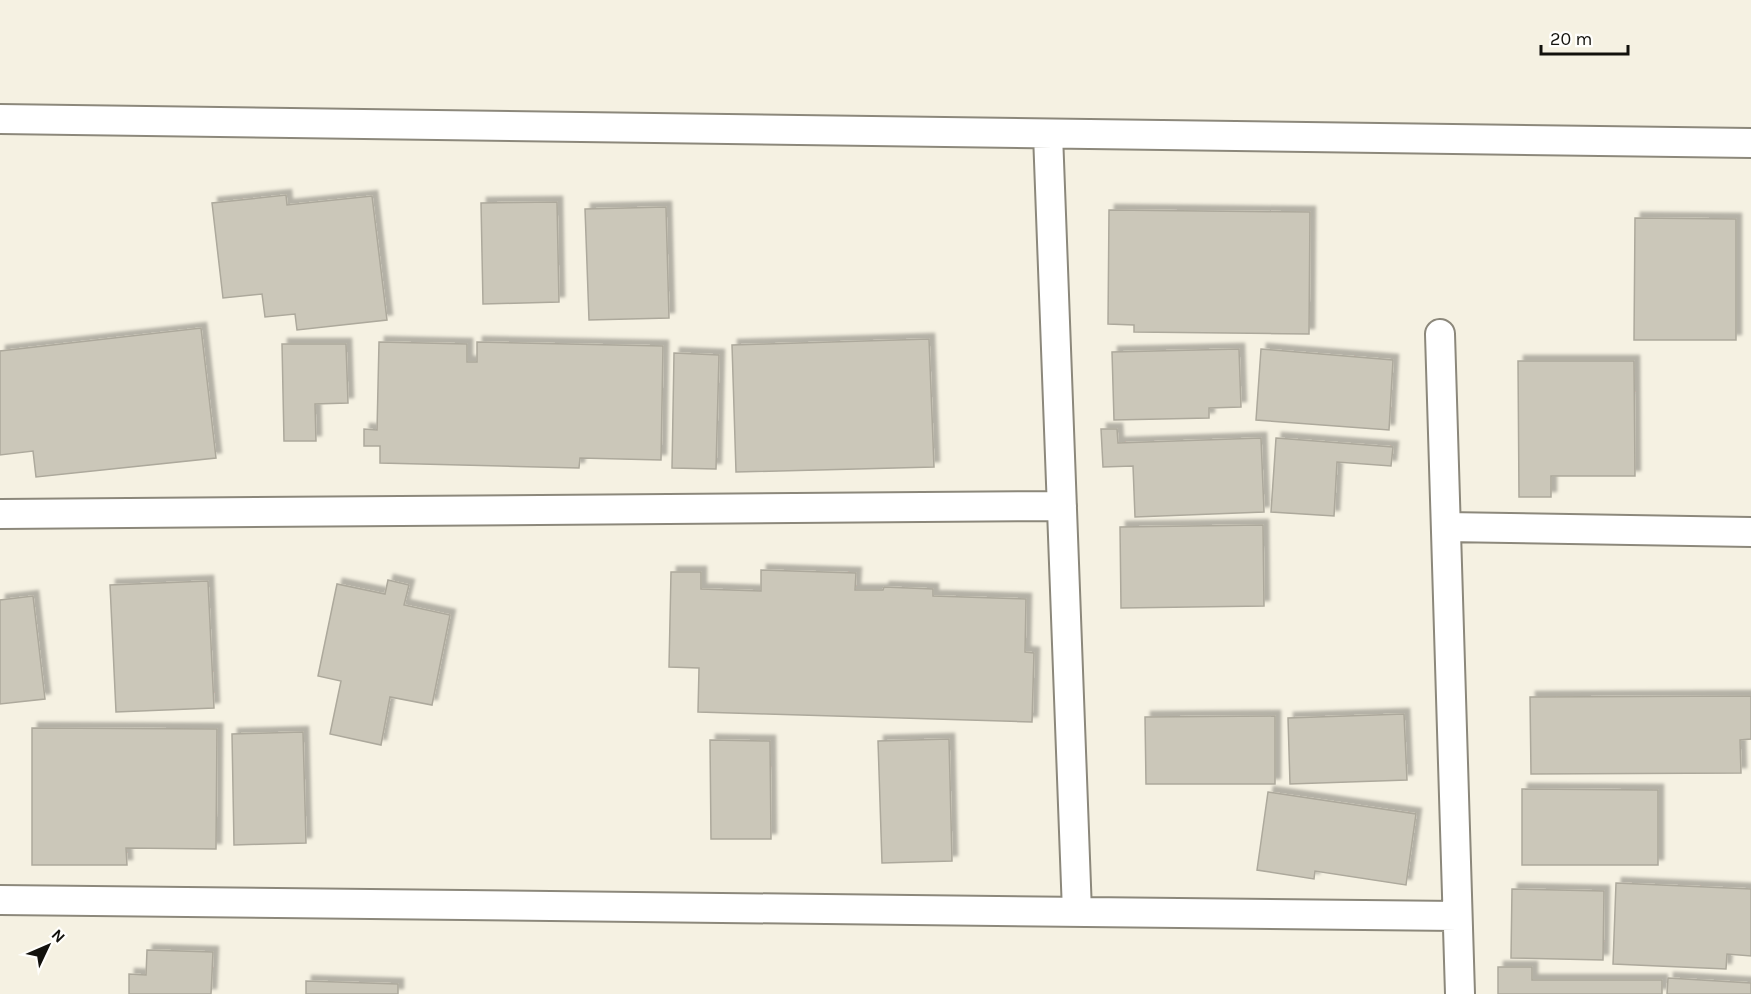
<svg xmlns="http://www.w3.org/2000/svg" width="1751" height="994" font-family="Karla,sans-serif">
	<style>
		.building { fill: #cbc7b9; stroke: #ada99c; stroke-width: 1.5; filter: url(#shadow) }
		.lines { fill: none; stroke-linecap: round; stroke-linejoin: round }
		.street-casing { stroke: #8c887b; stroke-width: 32 }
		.street { stroke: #fff; stroke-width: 28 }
	</style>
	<defs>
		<filter id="shadow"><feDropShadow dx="5.5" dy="-5.5" stdDeviation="1.5" flood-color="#0004"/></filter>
	</defs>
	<rect width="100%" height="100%" fill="#f5f1e2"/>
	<path class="building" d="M 286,195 L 287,205 L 372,196 L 387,320 L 297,330 L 295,314 L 265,317 L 262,294 L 223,298 L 212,203 Z
		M 557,202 L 559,302 L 483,304 L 481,203 Z
		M 666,207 L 669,318 L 589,320 L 585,209 Z
		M 1109,210 L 1310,212 L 1309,334 L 1134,332 L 1134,325 L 1108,324 Z
		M 1635,218 L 1736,219 L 1736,340 L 1634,340 Z
		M 201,328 L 216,458 L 36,477 L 33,451 L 0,455 L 0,351 Z
		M 929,339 L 934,467 L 736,472 L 732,345 Z
		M 379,342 L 467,344 L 467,362 L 477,362 L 477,342 L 663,346 L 661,460 L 580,458 L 579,468 L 380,463 L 380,446 L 364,446 L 364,429 L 377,430 Z
		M 282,344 L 346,344 L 348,403 L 315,404 L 316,441 L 284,441 Z
		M 1239,349 L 1241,407 L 1209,408 L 1209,418 L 1114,420 L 1112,352 Z
		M 1261,349 L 1393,360 L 1389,430 L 1256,420 Z
		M 674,353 L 719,355 L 716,469 L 672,468 Z
		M 1518,361 L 1634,361 L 1635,476 L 1551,476 L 1551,497 L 1519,497 Z
		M 1101,429 L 1117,429 L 1118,443 L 1261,438 L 1264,512 L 1135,517 L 1133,466 L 1103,467 Z
		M 1276,438 L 1393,447 L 1391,466 L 1337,462 L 1334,516 L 1271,512 Z
		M 1263,525 L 1264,606 L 1121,608 L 1120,527 Z
		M 761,570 L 856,573 L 855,590 L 883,590 L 884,587 L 933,589 L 933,596 L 1026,599 L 1025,652 L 1034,653 L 1032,722 L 698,712 L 699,668 L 669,667 L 671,572 L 701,572 L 701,589 L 761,591 Z
		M 388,580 L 409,585 L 404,605 L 450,615 L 432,705 L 390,697 L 381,745 L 330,734 L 341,681 L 318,676 L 337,584 L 385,594 Z
		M 208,581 L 214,708 L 116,712 L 110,585 Z
		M 33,596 L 45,699 L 0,704 L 0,600 Z
		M 1751,696 L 1751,739 L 1740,740 L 1741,773 L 1531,774 L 1530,697 Z
		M 1404,714 L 1407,780 L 1290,784 L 1288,718 Z
		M 1275,716 L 1275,784 L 1146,784 L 1145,717 Z
		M 32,728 L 217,729 L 216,849 L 126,848 L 127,865 L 32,865 Z
		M 303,732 L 306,843 L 234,845 L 232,734 Z
		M 949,739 L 952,861 L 882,863 L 878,741 Z
		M 710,740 L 770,741 L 771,839 L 711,839 Z
		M 1522,789 L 1658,790 L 1658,865 L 1522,865 Z
		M 1268,792 L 1416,814 L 1406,885 L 1315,871 L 1314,879 L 1257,870 Z
		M 1616,883 L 1751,889 L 1751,956 L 1727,954 L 1726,969 L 1613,964 Z
		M 1512,889 L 1604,891 L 1603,960 L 1511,958 Z
		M 147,950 L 213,952 L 211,994 L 129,994 L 129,974 L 146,975 Z
		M 1498,967 L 1532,967 L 1532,980 L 1662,980 L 1662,994 L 1498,994 Z
		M 1668,978 L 1751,983 L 1751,994 L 1667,994 Z
		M 306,981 L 398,984 L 398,994 L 306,994 Z"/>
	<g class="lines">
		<defs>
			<path id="street" d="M 0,119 L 1751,143
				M 1048,134 L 1077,912
				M 1440,334 L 1460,994
				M 0,514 L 1062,506
				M 1446,527 L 1751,532
				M 0,900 L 1457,916"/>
		</defs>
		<use href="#street" class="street-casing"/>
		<use href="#street" class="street"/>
	</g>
	<g transform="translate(48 946) rotate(46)" stroke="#fffefb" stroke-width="4.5" paint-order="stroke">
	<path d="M0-4.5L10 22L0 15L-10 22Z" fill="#12110c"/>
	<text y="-9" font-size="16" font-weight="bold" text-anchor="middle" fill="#12110c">N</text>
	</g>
	<path d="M1541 45v9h87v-9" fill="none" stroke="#12110c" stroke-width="3"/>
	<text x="1550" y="45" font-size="18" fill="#12110c" stroke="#fffefb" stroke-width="4.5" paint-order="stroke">20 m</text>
</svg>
